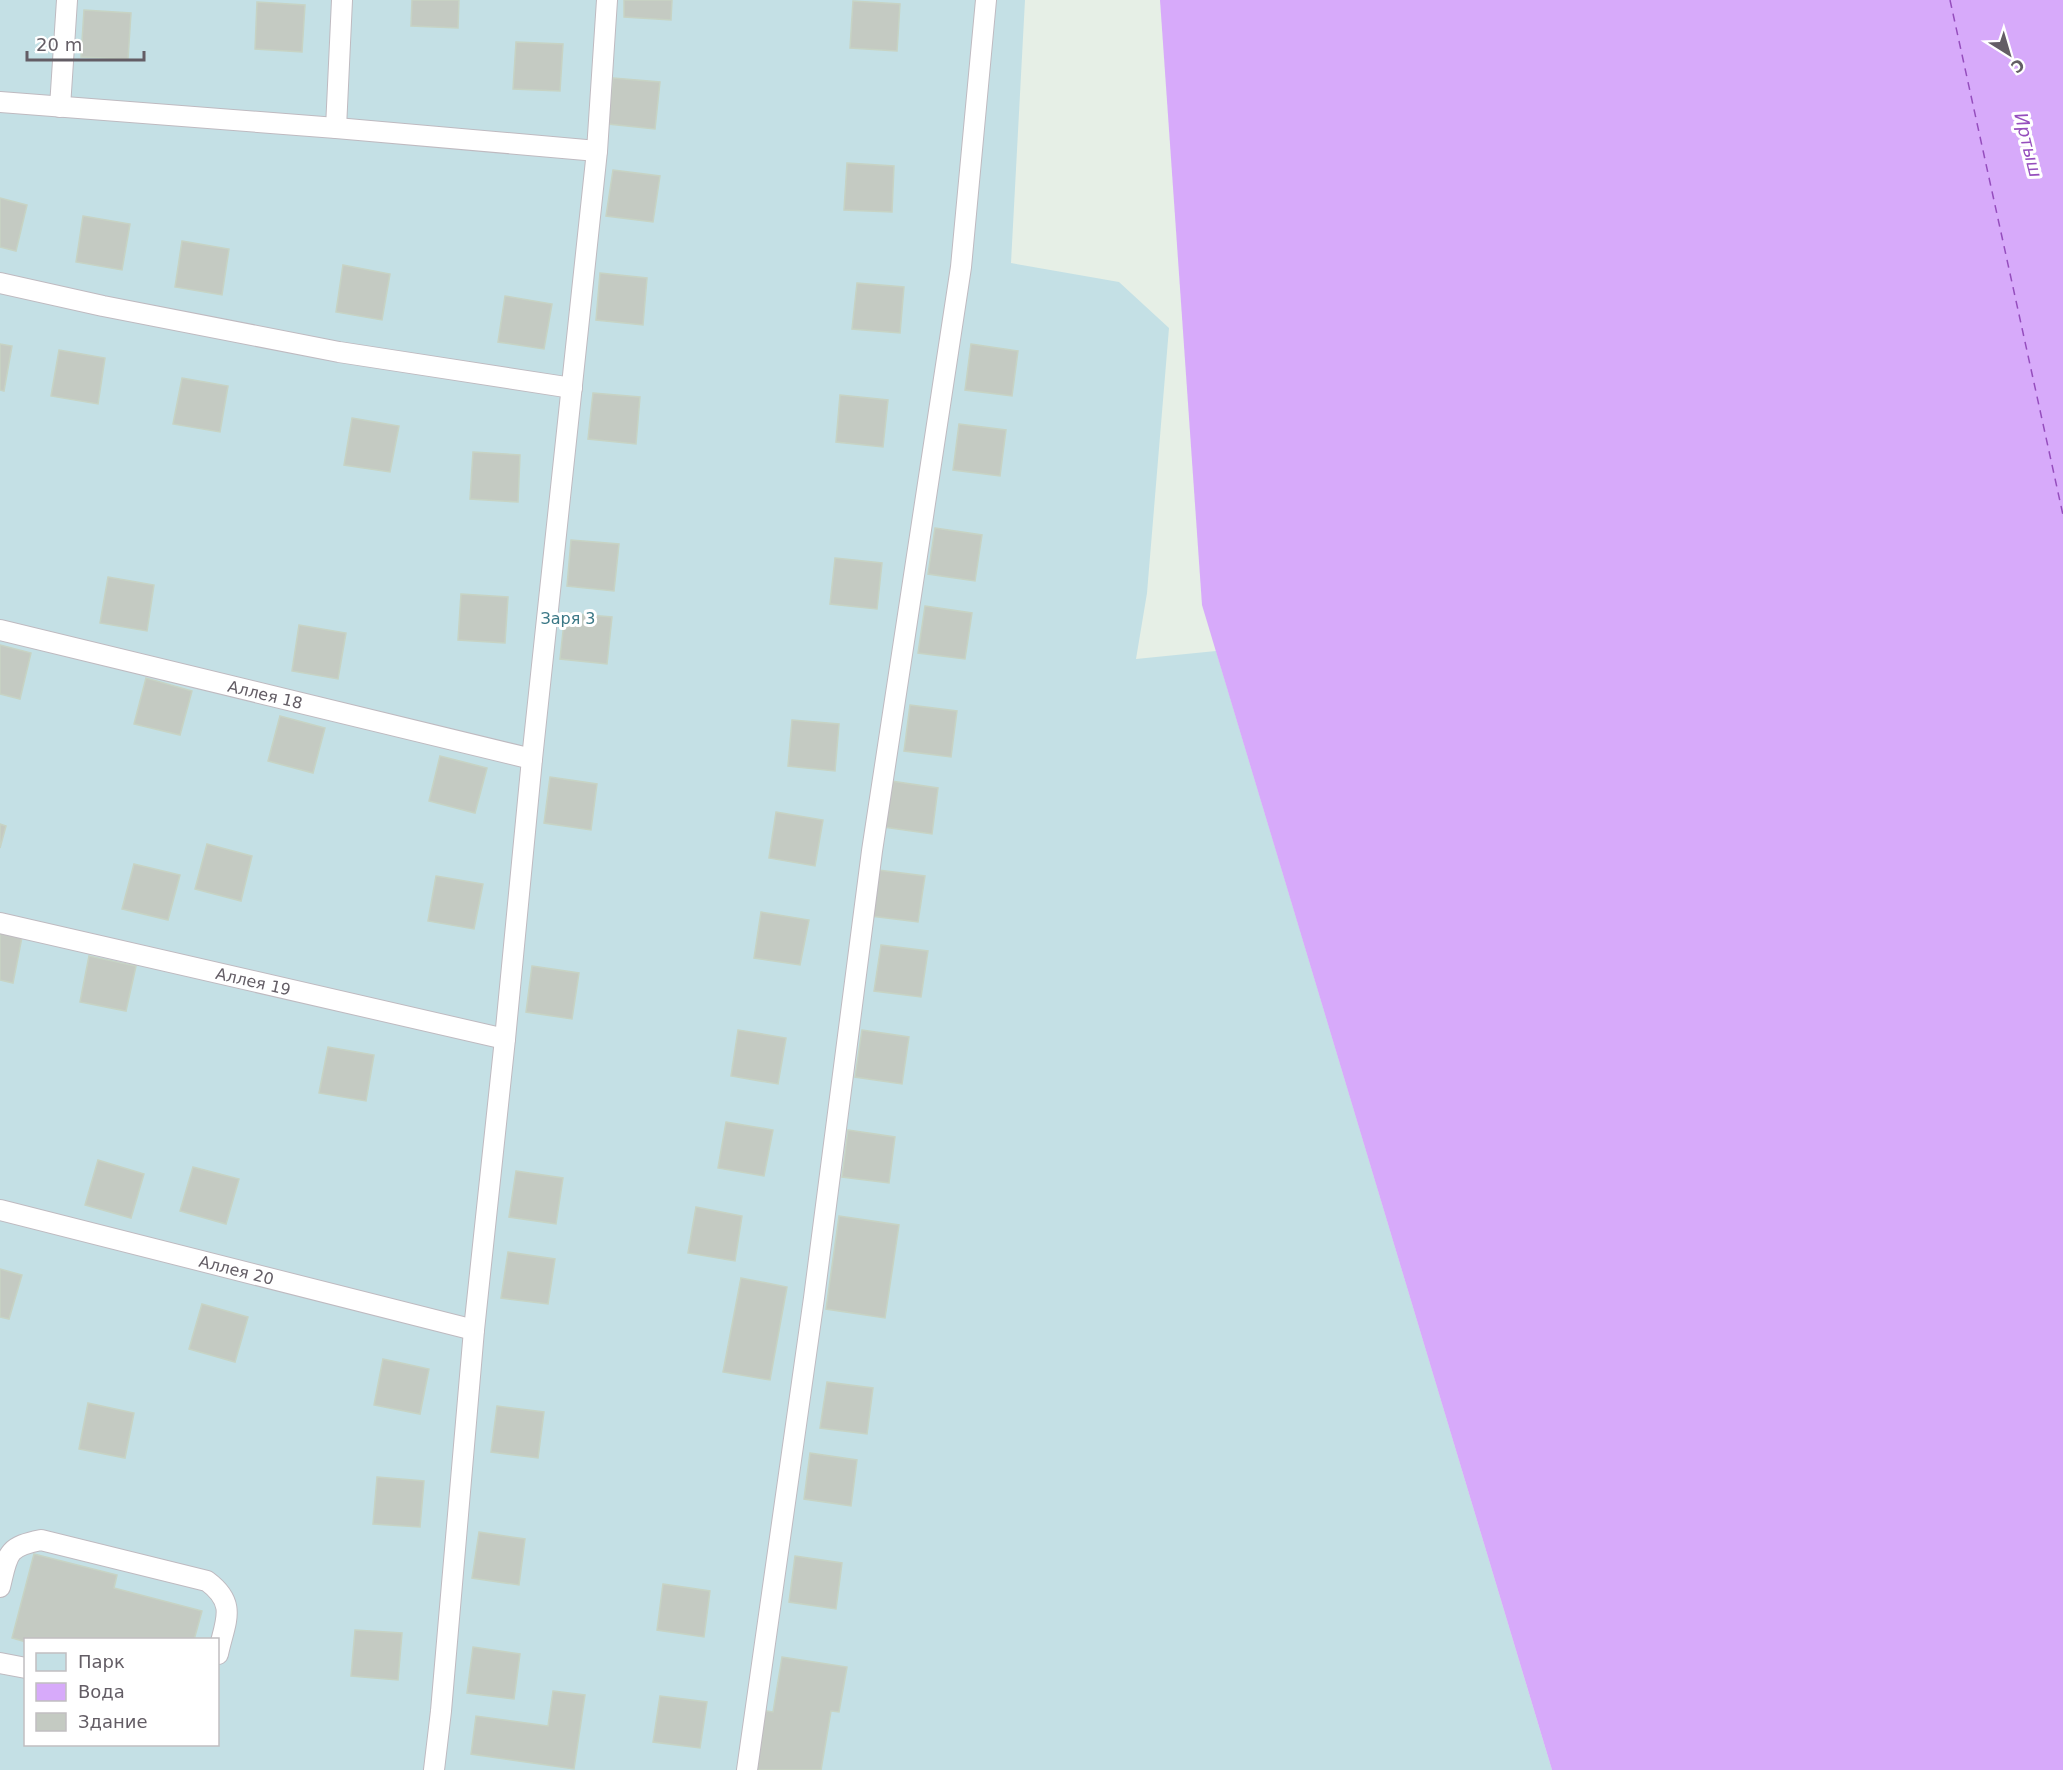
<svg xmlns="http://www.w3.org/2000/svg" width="2063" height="1770" font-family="'DejaVu Sans',sans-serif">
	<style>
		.green { fill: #c4e0e5; fill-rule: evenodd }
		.water { fill: #d7aafa }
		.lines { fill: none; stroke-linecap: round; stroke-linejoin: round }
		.ferry { stroke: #954ebd; stroke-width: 1.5; stroke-dasharray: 8 6; stroke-linecap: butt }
		.building { fill: #c4cac2; stroke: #c7d3c4; stroke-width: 1.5 }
		.lane-casing { stroke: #bfbac0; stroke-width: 22 }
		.lane { stroke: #fff; stroke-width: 20 }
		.labels { text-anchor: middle; stroke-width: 6; stroke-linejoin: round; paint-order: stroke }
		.park-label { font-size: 16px; fill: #3b7886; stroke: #fff }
		.street-label { font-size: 16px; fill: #635d65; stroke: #fff }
		.water-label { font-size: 18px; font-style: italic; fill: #954ebd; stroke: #fff }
	</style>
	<rect width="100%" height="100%" fill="#e6efe6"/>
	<path class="green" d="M 0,0 L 1025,0 L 1011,263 L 1119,282 L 1169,328 L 1147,593 L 1136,659 L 1216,651 L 1552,1770 L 0,1770 ZM 26,1640 L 218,1640 L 218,1744 L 26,1744 Z"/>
	<path class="water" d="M 1160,0 L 2063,0 L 2063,1770 L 1552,1770 L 1202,605 Z"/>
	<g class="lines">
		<path class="ferry" d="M 1950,0 L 2063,515"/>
	</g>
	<path class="building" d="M 412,0 L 459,0 L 458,28 L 411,26 Z
		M 624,0 L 672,0 L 671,20 L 624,17 Z
		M 853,1 L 900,4 L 897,51 L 850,48 Z
		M 257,2 L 305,5 L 302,52 L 255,49 Z
		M 84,10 L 131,13 L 128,59 L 81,57 Z
		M 516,42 L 563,44 L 560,91 L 513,89 Z
		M 613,78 L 660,82 L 655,129 L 608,124 Z
		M 847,163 L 894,166 L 892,212 L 844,210 Z
		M 613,170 L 660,176 L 653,222 L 606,216 Z
		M 0,198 L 27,205 L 16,251 L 0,247 Z
		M 83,216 L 130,224 L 122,270 L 76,262 Z
		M 182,241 L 229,249 L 222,295 L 175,287 Z
		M 343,265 L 390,274 L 382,320 L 336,312 Z
		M 600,273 L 647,278 L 643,325 L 596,320 Z
		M 857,283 L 904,287 L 900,333 L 852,329 Z
		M 505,296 L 552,304 L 544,349 L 498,342 Z
		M 0,344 L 12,346 L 4,391 L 0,390 Z
		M 971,344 L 1018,351 L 1012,396 L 965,390 Z
		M 59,350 L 105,358 L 98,404 L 51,396 Z
		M 182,378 L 228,386 L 220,432 L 173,424 Z
		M 593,393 L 640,397 L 636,444 L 588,439 Z
		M 840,395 L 888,400 L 883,447 L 836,442 Z
		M 352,418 L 399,426 L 390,472 L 344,465 Z
		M 959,424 L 1006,430 L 1000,476 L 953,470 Z
		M 473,452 L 520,455 L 518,502 L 470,499 Z
		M 935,528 L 982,535 L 975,581 L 928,574 Z
		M 571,540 L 619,544 L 614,591 L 567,586 Z
		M 835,558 L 882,563 L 877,609 L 830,604 Z
		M 108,577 L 154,585 L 147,631 L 100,623 Z
		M 461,594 L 508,597 L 505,643 L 458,640 Z
		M 925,606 L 972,613 L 965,659 L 918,653 Z
		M 565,613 L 612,617 L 607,664 L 560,659 Z
		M 299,625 L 346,633 L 338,679 L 292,671 Z
		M 0,645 L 31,653 L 20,699 L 0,694 Z
		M 146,678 L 192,691 L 180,735 L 134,724 Z
		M 910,705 L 957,711 L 951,757 L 904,751 Z
		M 280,716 L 325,728 L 313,773 L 268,761 Z
		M 792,720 L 839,724 L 835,771 L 788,766 Z
		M 440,756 L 487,768 L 475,813 L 429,801 Z
		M 550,777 L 597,784 L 591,830 L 544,823 Z
		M 891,781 L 938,788 L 932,834 L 884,827 Z
		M 776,812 L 823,820 L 815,866 L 769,858 Z
		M 0,824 L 6,826 L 0,848 Z
		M 207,844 L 252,856 L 241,901 L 195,889 Z
		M 134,864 L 180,875 L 168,920 L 122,909 Z
		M 878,870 L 925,876 L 918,922 L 871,916 Z
		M 436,876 L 483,884 L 474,929 L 428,921 Z
		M 761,912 L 809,920 L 800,965 L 754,958 Z
		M 0,933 L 22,937 L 13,983 L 0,980 Z
		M 881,945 L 928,951 L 921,997 L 874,991 Z
		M 89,956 L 136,966 L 126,1011 L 80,1002 Z
		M 532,966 L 579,973 L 572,1019 L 526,1012 Z
		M 738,1030 L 786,1038 L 778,1084 L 731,1076 Z
		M 862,1030 L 909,1037 L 902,1084 L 855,1077 Z
		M 328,1047 L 374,1055 L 366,1101 L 319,1093 Z
		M 726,1122 L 773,1130 L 764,1176 L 718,1168 Z
		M 848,1130 L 895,1137 L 889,1183 L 842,1177 Z
		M 98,1160 L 144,1174 L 131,1218 L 85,1205 Z
		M 193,1167 L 239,1179 L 226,1224 L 180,1211 Z
		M 516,1171 L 563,1178 L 556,1224 L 509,1217 Z
		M 696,1207 L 742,1216 L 735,1261 L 688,1253 Z
		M 839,1216 L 899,1225 L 885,1318 L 826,1309 Z
		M 508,1252 L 555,1259 L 548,1304 L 501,1298 Z
		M 0,1269 L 22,1275 L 9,1319 L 0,1317 Z
		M 741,1278 L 787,1287 L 770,1380 L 723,1372 Z
		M 202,1304 L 248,1317 L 235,1362 L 189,1349 Z
		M 383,1359 L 429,1369 L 420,1414 L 374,1405 Z
		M 827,1382 L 873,1388 L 867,1434 L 820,1428 Z
		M 88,1403 L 134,1413 L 125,1458 L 79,1449 Z
		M 497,1406 L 544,1412 L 538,1458 L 491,1452 Z
		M 810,1453 L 857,1460 L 851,1506 L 804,1499 Z
		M 377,1477 L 424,1481 L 420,1527 L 373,1524 Z
		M 479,1532 L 525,1539 L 519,1585 L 472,1578 Z
		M 34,1554 L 117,1575 L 114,1588 L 202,1611 L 194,1640 L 26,1640 L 26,1642 L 12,1638 Z
		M 795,1556 L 842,1563 L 836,1609 L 789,1602 Z
		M 663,1584 L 710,1591 L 704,1637 L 657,1630 Z
		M 355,1630 L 402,1633 L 398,1680 L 351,1676 Z
		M 473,1647 L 520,1654 L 514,1699 L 467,1693 Z
		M 782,1657 L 847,1667 L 839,1712 L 831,1711 L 821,1770 L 745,1770 L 755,1709 L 773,1712 Z
		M 553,1691 L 585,1695 L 574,1769 L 471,1754 L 476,1716 L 548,1726 Z
		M 660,1696 L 707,1702 L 700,1748 L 653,1742 Z"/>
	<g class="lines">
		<defs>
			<g id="lane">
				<path d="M 0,102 L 336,128 L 597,151"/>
				<path d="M 60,107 L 67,0"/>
				<path d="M 336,128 L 342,0"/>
				<path d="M 0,283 L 103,306 L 339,352 L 572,388"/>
				<path id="s1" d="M 0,630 L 532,759"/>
				<path id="s2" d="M 0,923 L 505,1039"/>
				<path id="s3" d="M 0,1210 L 474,1330"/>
				<path d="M 0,1587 C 8,1554 6,1547 41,1540 L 207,1581 C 238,1604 225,1621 218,1654"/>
				<path d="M 0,1663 L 26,1668"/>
				<path d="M 434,1770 L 441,1711 L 474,1330 L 505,1039 L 532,759 L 597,151 L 607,0"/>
				<path d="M 747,1770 L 814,1298 L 872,851 L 961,267 L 986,0"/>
			</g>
		</defs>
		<use href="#lane" class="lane-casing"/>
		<use href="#lane" class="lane"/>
	</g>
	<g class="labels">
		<g class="park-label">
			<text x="568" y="624">Заря 3</text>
		</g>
		<g class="street-label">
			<text dy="6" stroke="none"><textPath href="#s1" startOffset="273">Аллея 18</textPath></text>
			<text dy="6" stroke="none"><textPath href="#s2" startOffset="260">Аллея 19</textPath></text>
			<text dy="6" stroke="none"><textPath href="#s3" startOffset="244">Аллея 20</textPath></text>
		</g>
		<g class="water-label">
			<text transform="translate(2028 145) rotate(76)" y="6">Иртыш</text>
		</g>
	</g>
	<rect x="24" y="1638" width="195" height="108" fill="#ffffff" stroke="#c1bec1" stroke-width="1.5"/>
	<rect x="36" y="1653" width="30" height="18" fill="#c4e0e5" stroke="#c1bec1" stroke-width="1.5"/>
	<text x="78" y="1668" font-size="18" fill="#635d65">Парк</text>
	<rect x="36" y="1683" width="30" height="18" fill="#d7aafa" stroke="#c1bec1" stroke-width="1.5"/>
	<text x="78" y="1698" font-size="18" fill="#635d65">Вода</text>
	<rect x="36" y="1713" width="30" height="18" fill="#c4cac2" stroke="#c1bec1" stroke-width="1.5"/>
	<text x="78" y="1728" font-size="18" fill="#635d65">Здание</text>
	<g transform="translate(2009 54) rotate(143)" stroke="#ffffff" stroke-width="4.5" paint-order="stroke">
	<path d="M0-4.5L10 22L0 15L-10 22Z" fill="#635d65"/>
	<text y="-9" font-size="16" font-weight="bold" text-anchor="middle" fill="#635d65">С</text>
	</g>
	<path d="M27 51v9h117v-9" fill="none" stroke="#635d65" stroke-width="3"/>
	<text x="36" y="51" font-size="18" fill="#635d65" stroke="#ffffff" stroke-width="4.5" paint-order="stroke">20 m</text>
</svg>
